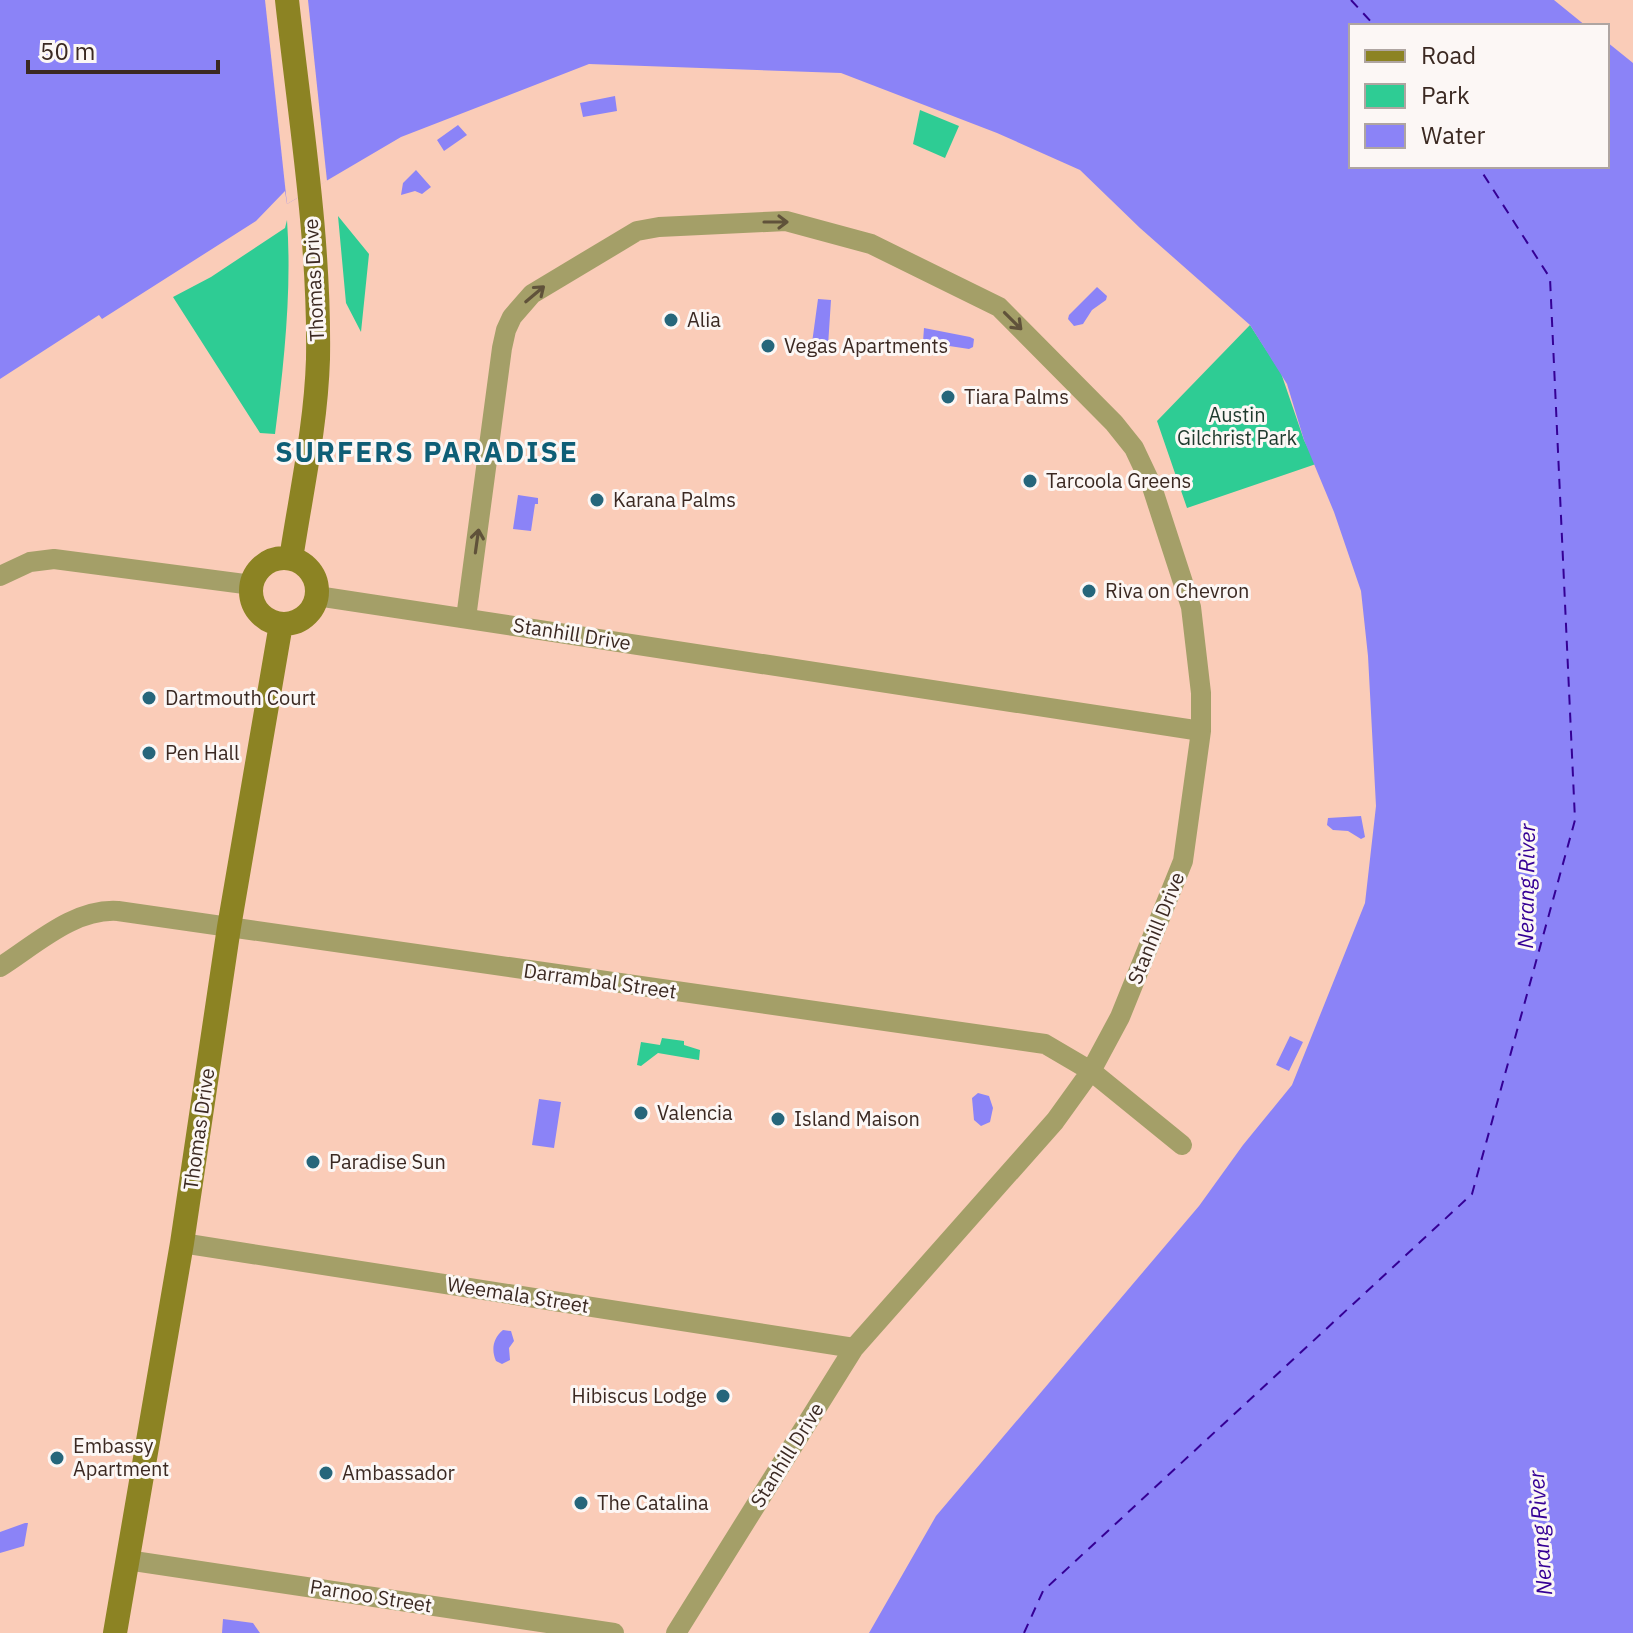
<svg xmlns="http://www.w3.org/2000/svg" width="1633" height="1633" font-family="'IBM Plex Sans',sans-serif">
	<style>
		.green { fill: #2ecc94 }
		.water { fill: #8b83f7 }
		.pier { fill: #faccb8 }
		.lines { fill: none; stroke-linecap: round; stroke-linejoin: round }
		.ferry { stroke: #350095; stroke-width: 2; stroke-dasharray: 10 8; stroke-linecap: butt }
		.street { stroke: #a49f68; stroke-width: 20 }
		.secondary { stroke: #8c8323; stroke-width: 24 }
		.oneway { stroke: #60523a }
		.poi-dot { fill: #26667b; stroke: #fcf7f5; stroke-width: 3 }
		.labels { text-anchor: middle; stroke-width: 6; stroke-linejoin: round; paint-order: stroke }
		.street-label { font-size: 20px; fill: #3b2922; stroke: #fcf7f5 }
		.poi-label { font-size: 20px; fill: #3b2922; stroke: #fcf7f5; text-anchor: start }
		.park-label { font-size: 20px; fill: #1f3a2e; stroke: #fcf7f5 }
		.water-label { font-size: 22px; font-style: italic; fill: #350095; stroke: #fcf7f5 }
		.district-label { font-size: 28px; font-weight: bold; letter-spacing: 2px; fill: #0e5e76; stroke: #fcf7f5 }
	</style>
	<rect width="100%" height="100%" fill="#faccb8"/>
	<path class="green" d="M 920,110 L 959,126 L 945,158 L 913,144 Z
		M 338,216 L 369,254 L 361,332 L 346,303 Z
		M 287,220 C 292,290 284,364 275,434 L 260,433 L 173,297 L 211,277 L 285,228 Z
		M 1250,325 L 1281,373 L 1304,440 L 1316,464 L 1187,508 L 1157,421 Z
		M 662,1038 L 684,1041 L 684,1045 L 700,1050 L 699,1060 L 658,1053 L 641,1066 L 637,1065 L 641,1042 L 660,1045 Z"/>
	<path class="water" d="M 0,0 L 1554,0 L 1586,26 L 1351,26 L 1351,166 L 1607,166 L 1607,42 L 1633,63 L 1633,1633 L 869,1633 L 936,1516 L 1199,1206 L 1243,1145 L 1292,1085 L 1365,903 L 1376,806 L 1368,656 L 1361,591 L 1334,512 L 1304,440 L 1287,384 L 1250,325 L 1140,228 L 1080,170 L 997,133 L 841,73 L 589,64 L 401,137 L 287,204 L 285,191 L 256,221 L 102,319 L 99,315 L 0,379 Z
		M 615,96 L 617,111 L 583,117 L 580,103 Z
		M 458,125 L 467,135 L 444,151 L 437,140 Z
		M 416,170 L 431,187 L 422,194 L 415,191 L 401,195 L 403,183 Z
		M 1097,287 L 1107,296 L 1106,300 L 1092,310 L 1083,324 L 1074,326 L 1068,319 L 1069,315 Z
		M 818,299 L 831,300 L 828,346 L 812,343 Z
		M 924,328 L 970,337 L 974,339 L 973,347 L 969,349 L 923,342 Z
		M 518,495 L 538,498 L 538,504 L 535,504 L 531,531 L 513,529 Z
		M 1361,816 L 1365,837 L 1361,839 L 1348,831 L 1333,830 L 1327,825 L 1328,818 Z
		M 1290,1036 L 1303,1042 L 1289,1071 L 1276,1065 Z
		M 978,1093 L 989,1096 L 993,1108 L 990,1122 L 981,1126 L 974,1120 L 972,1098 Z
		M 539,1099 L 561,1102 L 554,1148 L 532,1145 Z
		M 503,1330 L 511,1331 L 514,1341 L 509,1348 L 510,1360 L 502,1364 L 496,1361 C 491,1350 493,1338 503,1330 Z
		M 25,1523 L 28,1523 L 24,1546 L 0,1553 L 0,1532 Z
		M 223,1619 L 253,1623 L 260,1633 L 222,1633 Z"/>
	<path class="pier" d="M 265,0 L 308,0 L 327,181 L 287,204 Z"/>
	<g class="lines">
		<path class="ferry" d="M 1351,0 L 1375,26
			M 1024,1633 L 1043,1591 L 1472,1194 L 1575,820 L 1550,278 L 1478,166"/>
		<path class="street" d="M 0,576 L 30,562 L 54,559 L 252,585
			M 317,596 L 1201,731 L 1183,861 L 1120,1017 L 1091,1071 L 1055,1121 L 854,1348 L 676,1633
			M 466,618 L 502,348 L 506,330 L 512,317 L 532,294 L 637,231 L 659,227 L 786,221 L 871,244 L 999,307 L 1114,423 L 1134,448 L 1151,484 L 1191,607 L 1201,693 L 1201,731
			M 0,967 C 35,945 74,908 118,911 L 1045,1044 L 1091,1071 L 1182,1145
			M 182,1243 L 854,1348
			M 127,1560 L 614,1633"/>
		<path class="secondary" d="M 287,0 C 300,119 320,239 318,359 C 316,426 301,493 291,559
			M251 591a33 33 0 1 1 66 0a33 33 0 1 1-66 0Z
			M 115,1633 L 182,1243 L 229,927 L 281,624"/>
	</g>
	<defs><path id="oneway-shaft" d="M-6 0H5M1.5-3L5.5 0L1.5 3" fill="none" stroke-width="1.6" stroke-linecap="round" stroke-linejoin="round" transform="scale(2)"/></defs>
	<g class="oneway">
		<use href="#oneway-shaft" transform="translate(776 222)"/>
		<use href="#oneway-shaft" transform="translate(535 294) rotate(-40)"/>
		<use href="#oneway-shaft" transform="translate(1013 321) rotate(45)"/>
		<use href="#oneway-shaft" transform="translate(477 541) rotate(-82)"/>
	</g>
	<g class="poi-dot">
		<circle cx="671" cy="320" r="8"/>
		<circle cx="768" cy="346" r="8"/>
		<circle cx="948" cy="397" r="8"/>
		<circle cx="1030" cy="481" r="8"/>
		<circle cx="597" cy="500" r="8"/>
		<circle cx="1089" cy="591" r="8"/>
		<circle cx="149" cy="698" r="8"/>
		<circle cx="149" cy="753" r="8"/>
		<circle cx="641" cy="1113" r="8"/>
		<circle cx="778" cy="1119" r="8"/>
		<circle cx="313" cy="1162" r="8"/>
		<circle cx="723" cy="1396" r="8"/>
		<circle cx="57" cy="1458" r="8"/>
		<circle cx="326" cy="1473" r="8"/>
		<circle cx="581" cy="1503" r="8"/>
	</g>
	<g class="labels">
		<g class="street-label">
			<text transform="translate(314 280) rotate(-93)" y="7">Thomas Drive</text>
			<text transform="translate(572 634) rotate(9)" y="7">Stanhill Drive</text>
			<text transform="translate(1156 928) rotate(-68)" y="7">Stanhill Drive</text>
			<text transform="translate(600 981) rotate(8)" y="7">Darrambal Street</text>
			<text transform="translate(199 1129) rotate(-82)" y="7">Thomas Drive</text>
			<text transform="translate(518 1295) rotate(9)" y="7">Weemala Street</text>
			<text transform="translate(787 1455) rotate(-58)" y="7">Stanhill Drive</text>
			<text transform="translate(371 1596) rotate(9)" y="7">Parnoo Street</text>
		</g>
		<g class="poi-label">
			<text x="687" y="327">Alia</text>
			<text x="784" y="353">Vegas Apartments</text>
			<text x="964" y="404">Tiara Palms</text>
			<text x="1046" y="488">Tarcoola Greens</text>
			<text x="613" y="507">Karana Palms</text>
			<text x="1105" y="598">Riva on Chevron</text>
			<text x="165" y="705">Dartmouth Court</text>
			<text x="165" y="760">Pen Hall</text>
			<text x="657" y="1120">Valencia</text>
			<text x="794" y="1126">Island Maison</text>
			<text x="329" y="1169">Paradise Sun</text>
			<text x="707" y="1403" text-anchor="end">Hibiscus Lodge</text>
			<text x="73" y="1453">Embassy<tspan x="73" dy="23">Apartment</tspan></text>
			<text x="342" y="1480">Ambassador</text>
			<text x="597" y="1510">The Catalina</text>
		</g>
		<g class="park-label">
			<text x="1237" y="422">Austin<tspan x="1237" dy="23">Gilchrist Park</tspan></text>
		</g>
		<g class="water-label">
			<text transform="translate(1526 886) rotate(-89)" y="8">Nerang River</text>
			<text transform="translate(1540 1533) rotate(-94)" y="8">Nerang River</text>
		</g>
		<g class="district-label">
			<text x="427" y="462">SURFERS PARADISE</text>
		</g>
	</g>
	<rect x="1349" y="24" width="260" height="144" fill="#fcf7f5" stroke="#afa5a1" stroke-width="2"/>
	<rect x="1365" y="50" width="40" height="12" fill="#8c8323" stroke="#afa5a1" stroke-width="2"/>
	<text x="1421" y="64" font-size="24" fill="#3b2922">Road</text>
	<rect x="1365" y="84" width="40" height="24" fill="#2ecc94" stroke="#afa5a1" stroke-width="2"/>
	<text x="1421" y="104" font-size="24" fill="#3b2922">Park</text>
	<rect x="1365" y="124" width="40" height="24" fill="#8b83f7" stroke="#afa5a1" stroke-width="2"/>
	<text x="1421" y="144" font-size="24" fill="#3b2922">Water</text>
	<path d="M28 60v12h190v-12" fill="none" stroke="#3b2922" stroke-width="4"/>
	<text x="40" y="60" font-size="24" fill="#3b2922" stroke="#fcf7f5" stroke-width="6" paint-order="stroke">50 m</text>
</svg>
